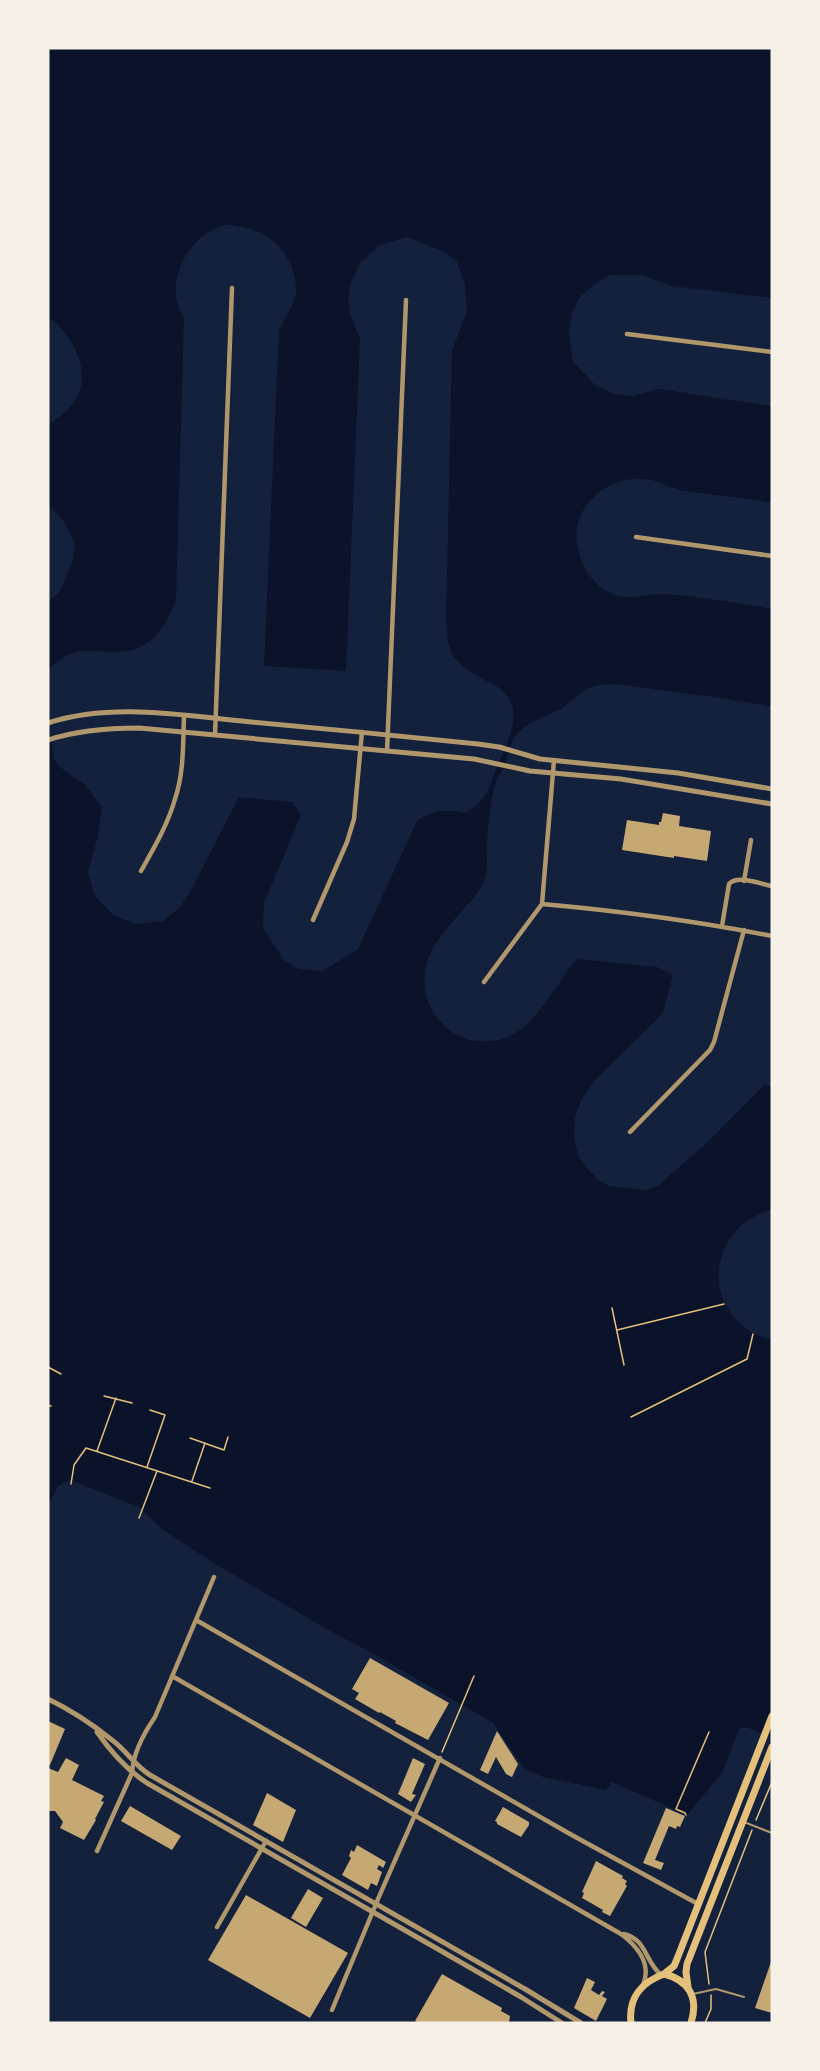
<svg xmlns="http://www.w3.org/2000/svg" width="820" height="2071" font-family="'Roboto Condensed',sans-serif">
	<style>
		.water { fill: #0b132b }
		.building { fill: #c6a872 }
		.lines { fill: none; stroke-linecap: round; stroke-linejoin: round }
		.path { stroke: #e5c07b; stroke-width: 1.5 }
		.service { stroke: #b1986c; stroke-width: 2 }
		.minor { stroke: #b1986c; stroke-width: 4.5 }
		.tertiary { stroke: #b1986c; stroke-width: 5 }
		.primary { stroke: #e5c07b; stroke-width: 7 }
	</style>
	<rect width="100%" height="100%" fill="#14213d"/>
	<path class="water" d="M 48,48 L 772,48 L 772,298 L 671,286 L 643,275 L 610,275 L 596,283 L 580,297 L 572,312 L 569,333 L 573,362 L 596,386 L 615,394 L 632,396 L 659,389 L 772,406 L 772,503 C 748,498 724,497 700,493 C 691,492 681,491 673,488 C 663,485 655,479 643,479 C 609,476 572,505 577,542 C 579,562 591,584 610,593 C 628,602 646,593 664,594 C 700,596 737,603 772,609 L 772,707 C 735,699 697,695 660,690 C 639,688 613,680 592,687 C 579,691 571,703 559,710 C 541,719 522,722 512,742 C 508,750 507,759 504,768 C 502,772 499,775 497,779 C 490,800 489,821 487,842 C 486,852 488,864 486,873 C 484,890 469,902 459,914 C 447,928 431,946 427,963 C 414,1007 452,1050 498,1040 C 528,1034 545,1002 562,979 C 568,971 570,964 579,959 L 657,967 L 673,975 L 663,1013 L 595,1080 L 581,1100 L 575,1118 L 574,1138 L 578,1155 L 588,1169 L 598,1180 L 610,1186 L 644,1190 L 658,1186 L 711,1139 L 764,1085 L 772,1086 L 772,1209 C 764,1212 754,1216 747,1221 C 715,1245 708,1291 736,1319 C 745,1329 758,1338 772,1339 L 772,1737 L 746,1727 L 739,1729 L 722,1773 L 687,1815 L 612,1782 L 606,1790 L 543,1777 L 524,1768 L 493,1723 L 372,1653 L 332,1632 L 217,1565 L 162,1529 L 139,1507 L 70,1480 L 58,1486 L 48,1505 L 48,722 L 54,759 L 60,767 L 85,785 L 102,807 L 98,836 L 88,872 L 95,896 L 113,915 L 137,924 L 163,921 L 180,907 L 189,894 L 239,797 L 292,802 L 301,815 L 264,903 L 263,928 L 283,959 L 298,969 L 323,971 L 358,949 L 417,821 C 432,810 448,809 466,813 C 488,800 489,786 498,765 C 511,733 529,702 489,682 C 476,676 462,668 453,655 C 447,647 447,630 446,620 L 452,350 L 467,312 L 465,284 L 457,262 L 445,252 L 406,237 L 379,246 L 361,262 L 350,284 L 348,299 L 351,317 L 360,339 L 346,671 L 264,666 L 279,330 C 284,319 295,304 296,292 C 297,260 274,232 242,227 C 238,227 233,225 229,225 C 196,229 173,266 176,296 C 176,304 181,311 184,318 L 176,600 C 166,627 151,651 118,652 C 106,653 93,650 81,651 C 69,652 57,662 48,669 L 48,602 L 59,593 L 72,563 L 75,544 L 64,521 L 48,505 L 48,425 C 82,405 92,377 71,342 C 65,333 58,322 48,318 Z"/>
	<path class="building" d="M 663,813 L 680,816 L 679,826 L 711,831 L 707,861 L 674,856 L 674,858 L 622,850 L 627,820 L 659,825 L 659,822 L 661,822 Z
		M 370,1658 L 449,1703 L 428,1740 L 395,1723 L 396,1721 L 380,1712 L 379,1713 L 355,1699 L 359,1693 L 352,1689 Z
		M 48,1721 L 65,1729 L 50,1765 L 48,1764 Z
		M 497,1731 L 518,1764 L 512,1777 L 506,1774 L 496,1757 L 488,1774 L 480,1770 Z
		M 66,1758 L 79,1765 L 72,1780 L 104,1796 L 101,1801 L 104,1802 L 95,1819 L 96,1820 L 84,1840 L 60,1828 L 63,1822 L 55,1811 L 48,1811 L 48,1768 L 58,1772 Z
		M 413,1758 L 425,1764 L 412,1794 L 416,1795 L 411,1802 L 398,1794 Z
		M 267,1793 L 296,1810 L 283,1842 L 253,1825 Z
		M 130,1806 L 181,1836 L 172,1850 L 121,1821 Z
		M 503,1807 L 529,1822 L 529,1825 L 521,1837 L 497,1824 L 497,1822 L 495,1821 Z
		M 666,1808 L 685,1816 L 680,1827 L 677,1826 L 676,1829 L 669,1826 L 655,1860 L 664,1863 L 661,1870 L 643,1863 Z
		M 357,1845 L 386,1862 L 383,1868 L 379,1865 L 377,1869 L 382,1872 L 377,1886 L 371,1883 L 368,1890 L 342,1875 L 351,1858 L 349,1856 L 351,1850 L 354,1852 Z
		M 596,1861 L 623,1876 L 622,1878 L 627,1881 L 625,1884 L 627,1886 L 610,1916 L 602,1912 L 603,1910 L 582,1898 L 584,1893 L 582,1892 Z
		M 308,1889 L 323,1898 L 306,1927 L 291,1918 Z
		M 246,1895 L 348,1953 L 310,2018 L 208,1960 Z
		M 772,1959 L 772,2013 L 755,2008 Z
		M 442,1974 L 502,2008 L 501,2011 L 510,2016 L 509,2023 L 419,2023 L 415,2021 Z
		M 587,1978 L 595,1982 L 591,1990 L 599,1995 L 602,1991 L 605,1992 L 602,1996 L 607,1999 L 596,2021 L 574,2008 Z"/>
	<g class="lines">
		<path class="path" d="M 612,1308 L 624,1365
			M 617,1330 L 724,1304
			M 48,1367 L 61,1374
			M 104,1396 L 132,1403
			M 48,1405 L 51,1406
			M 631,1417 L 747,1359 L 753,1334
			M 190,1438 L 224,1450 L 228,1437
			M 97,1451 L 116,1398
			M 147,1467 L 165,1415 L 150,1410
			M 192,1481 L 205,1443
			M 71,1484 L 74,1465 L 86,1448 L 210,1488
			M 139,1518 L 157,1471
			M 442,1752 L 474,1676
			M 686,1815 L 685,1813 L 676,1809 L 709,1732
			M 756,1820 L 772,1782
			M 709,1984 L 705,1952 L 752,1830
			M 705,2023 L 711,2009 L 711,1995"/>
		<path class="service" d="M 744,1822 L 772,1833
			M 693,1994 L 716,1989 L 744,1997"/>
		<path class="minor" d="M 627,334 L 772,352
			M 636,537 L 772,556
			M 215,735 L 232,288
			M 387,751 L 406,300
			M 141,871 C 154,848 168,824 175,799 C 184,773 183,743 184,716
			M 744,881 L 751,840
			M 542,904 C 620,911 696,921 772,936
			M 313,920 L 347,842 L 354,819 L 362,732
			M 722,926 L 729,884 C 737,874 760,884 772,886
			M 484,982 L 542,904 L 554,760
			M 630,1132 L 710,1050 L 714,1042 L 744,930
			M 196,1620 L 570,1834 L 698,1904
			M 172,1676 L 621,1934 C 637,1946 652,1964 643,1985
			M 97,1851 L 132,1773 C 133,1753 144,1733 155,1717 L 214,1577
			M 217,1927 L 266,1841
			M 624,1934 C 647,1940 644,1960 661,1975
			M 332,2010 L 378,1899 L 440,1758"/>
		<path class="tertiary" d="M 48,723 C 113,702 185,716 251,722 C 327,729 402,736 478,744 L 499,747 L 540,759 L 678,773 L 772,789
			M 48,740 C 78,730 108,728 139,728 L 474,759 L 530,771 L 621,779 L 772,804
			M 48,1699 C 71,1710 92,1724 112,1740 C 126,1750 135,1766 150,1775 L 525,1989 L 581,2023
			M 97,1732 C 111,1752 127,1770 147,1783 L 436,1948 L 521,1997 L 562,2023"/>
		<path class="primary" d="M 664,1974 L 674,1966 L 677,1959 L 772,1716
			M 688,1987 L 686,1972 L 687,1964 L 772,1747
			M 631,2023 C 628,1998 642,1982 664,1974 C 689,1980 699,1998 691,2023"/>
	</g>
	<rect width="820" height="2071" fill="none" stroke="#f6f1e7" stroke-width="99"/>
</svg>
